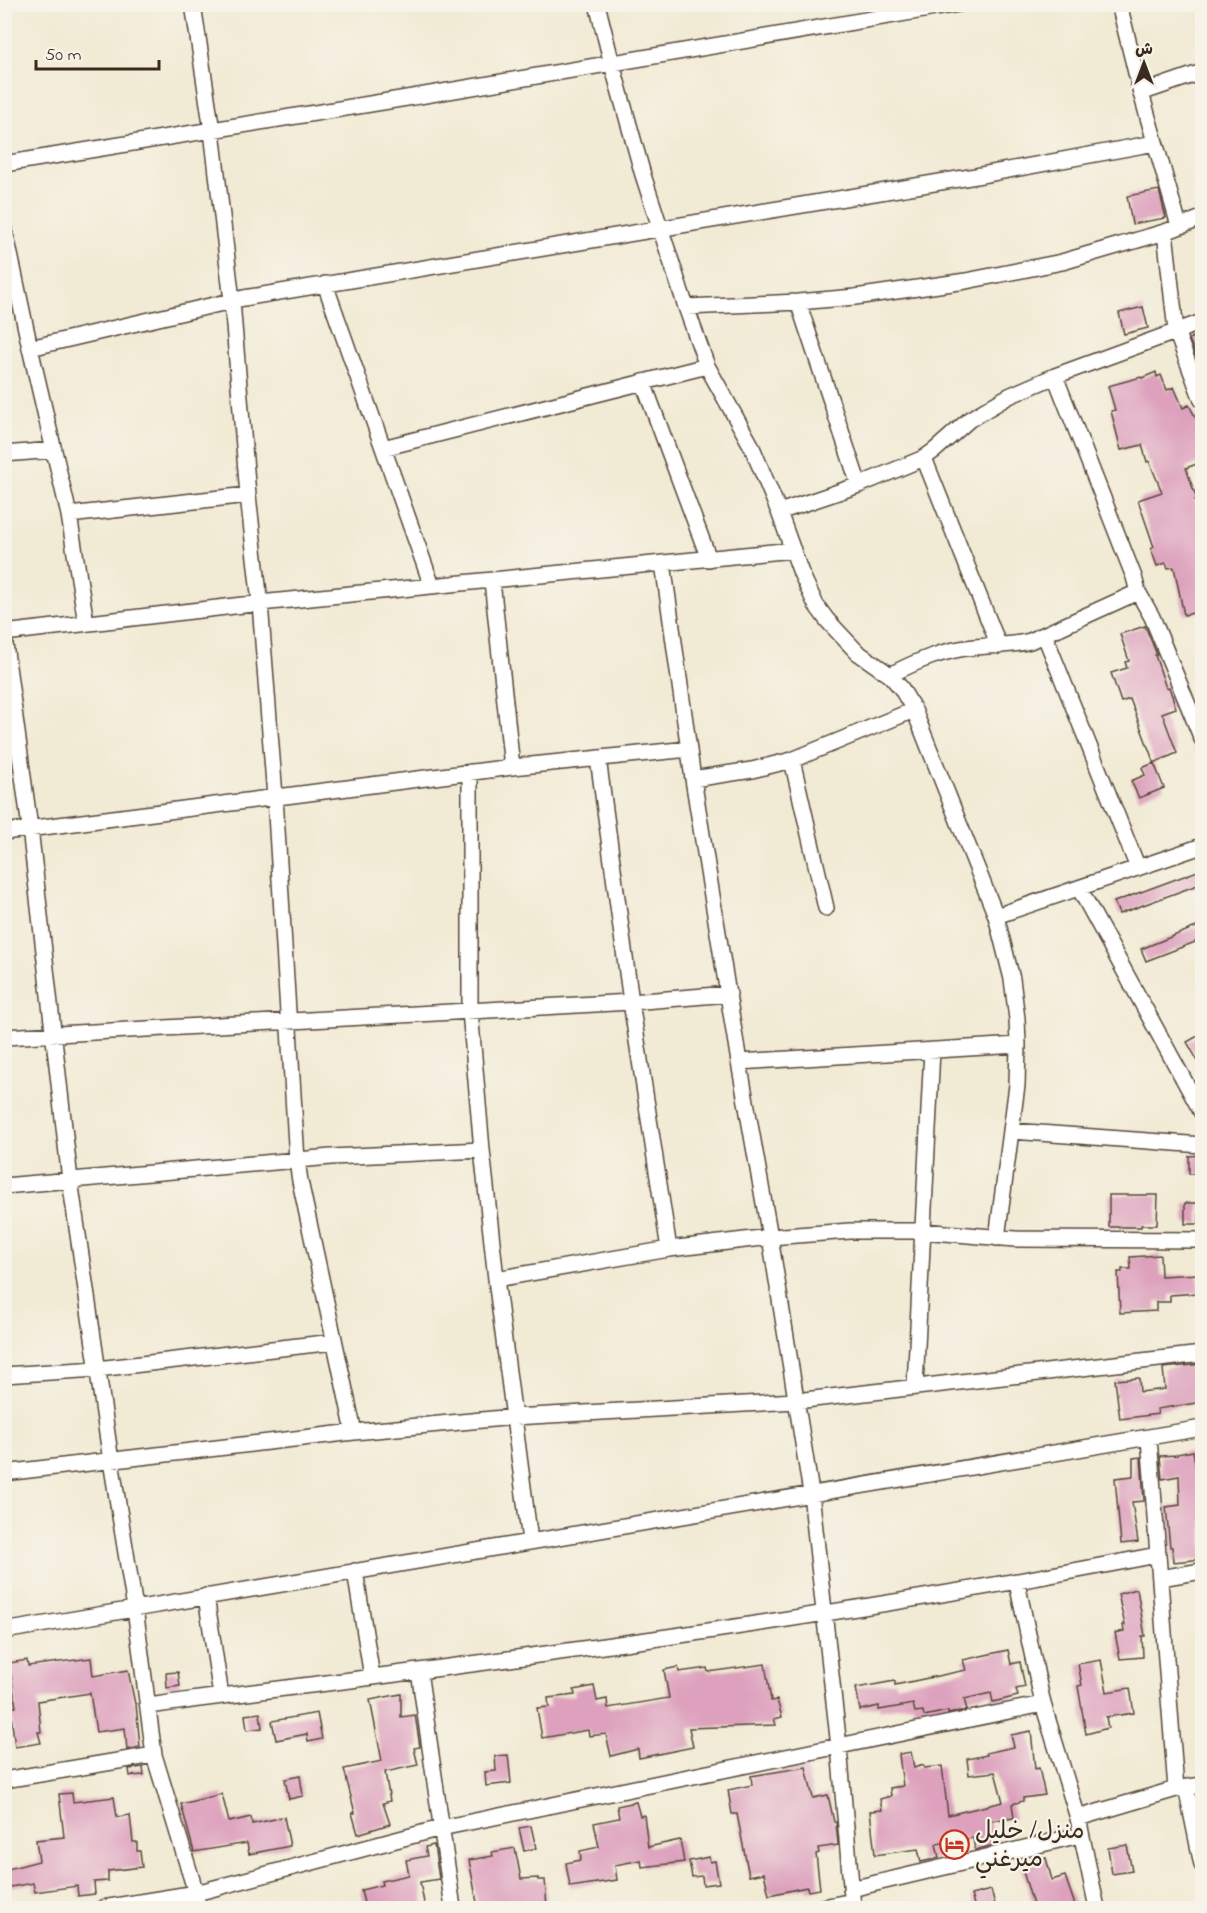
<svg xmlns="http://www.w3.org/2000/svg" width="1207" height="1913" font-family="'Indie Flower','Playpen Sans Arabic',sans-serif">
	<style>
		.building { fill: #dda1bd }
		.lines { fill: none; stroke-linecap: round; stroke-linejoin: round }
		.minor-casing { stroke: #564739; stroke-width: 18 }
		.minor { stroke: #fff; stroke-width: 15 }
		.labels { text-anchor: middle; stroke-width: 4.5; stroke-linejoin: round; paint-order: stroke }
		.poi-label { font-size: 24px; fill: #3b2a1e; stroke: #f7f3e8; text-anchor: start }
	</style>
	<rect width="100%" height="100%" fill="#f7f3e8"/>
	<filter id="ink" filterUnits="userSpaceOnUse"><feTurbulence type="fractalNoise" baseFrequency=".0167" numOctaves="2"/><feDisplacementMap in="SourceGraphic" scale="12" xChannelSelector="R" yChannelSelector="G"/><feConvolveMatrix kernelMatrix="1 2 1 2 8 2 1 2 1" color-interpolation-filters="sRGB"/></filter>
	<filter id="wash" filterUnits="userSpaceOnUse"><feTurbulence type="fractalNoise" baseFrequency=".008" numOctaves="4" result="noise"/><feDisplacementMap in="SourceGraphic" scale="24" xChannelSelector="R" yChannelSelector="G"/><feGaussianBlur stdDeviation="1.35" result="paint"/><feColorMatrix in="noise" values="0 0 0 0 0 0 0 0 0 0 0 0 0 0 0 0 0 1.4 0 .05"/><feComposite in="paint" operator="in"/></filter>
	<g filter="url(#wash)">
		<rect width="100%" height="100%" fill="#f1ead4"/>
		<g id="blocks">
			<path class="building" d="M 1159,190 L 1166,218 L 1132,224 L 1127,196 Z
				M 1143,307 L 1148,328 L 1124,334 L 1119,313 Z
				M 1203,332 L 1203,374 L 1189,339 Z
				M 1156,372 L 1157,377 L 1161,375 L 1167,390 L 1174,387 L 1183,408 L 1189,405 L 1203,432 L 1203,445 L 1198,447 L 1202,462 L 1186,468 L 1197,500 L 1195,500 L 1203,522 L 1203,611 L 1184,615 L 1174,567 L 1168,568 L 1166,563 L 1157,566 L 1151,549 L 1154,547 L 1138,500 L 1162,492 L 1149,461 L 1147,462 L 1142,445 L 1121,450 L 1111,411 L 1115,410 L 1108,386 L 1141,377 L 1142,378 Z
				M 1145,626 L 1157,655 L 1155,655 L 1166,688 L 1169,687 L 1176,708 L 1162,713 L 1177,753 L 1154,763 L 1130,699 L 1121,702 L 1111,673 L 1127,668 L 1125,662 L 1129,661 L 1120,634 Z
				M 1154,763 L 1164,788 L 1139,798 L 1131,781 L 1145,775 L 1142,768 Z
				M 1203,869 L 1203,883 L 1119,914 L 1114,902 Z
				M 1203,924 L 1203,939 L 1146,961 L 1141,949 Z
				M 1203,1033 L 1203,1070 L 1187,1042 Z
				M 1203,1155 L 1203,1174 L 1189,1174 L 1189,1156 Z
				M 1109,1195 L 1158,1195 L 1157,1225 L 1141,1225 L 1141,1227 L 1109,1227 Z
				M 1185,1203 L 1199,1203 L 1199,1224 L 1185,1224 Z
				M 1160,1255 L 1161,1276 L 1198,1274 L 1199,1293 L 1170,1295 L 1170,1302 L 1156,1302 L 1156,1311 L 1120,1313 L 1118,1272 L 1122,1272 L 1122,1269 L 1131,1269 L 1130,1257 Z
				M 1203,1364 L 1203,1402 L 1157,1409 L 1158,1414 L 1120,1419 L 1115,1380 L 1139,1378 L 1140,1392 L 1165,1389 L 1163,1368 Z
				M 1193,1451 L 1196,1469 L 1197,1489 L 1203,1489 L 1203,1559 L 1173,1562 L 1172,1547 L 1170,1547 L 1166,1507 L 1180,1505 L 1179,1476 L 1162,1479 L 1160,1456 L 1177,1455 L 1177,1454 Z
				M 1141,1457 L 1144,1501 L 1132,1502 L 1138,1542 L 1121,1544 L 1115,1478 L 1133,1476 L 1133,1458 Z
				M 1137,1589 L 1145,1636 L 1142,1636 L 1143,1657 L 1120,1659 L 1115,1633 L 1124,1631 L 1123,1625 L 1125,1625 L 1118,1594 Z
				M 1008,1650 L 1011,1664 L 1020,1662 L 1025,1687 L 1016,1689 L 1018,1696 L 993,1702 L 991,1693 L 964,1699 L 967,1710 L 948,1714 L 948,1711 L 924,1716 L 923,1711 L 915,1712 L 913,1704 L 879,1710 L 879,1706 L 860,1710 L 856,1688 L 895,1681 L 895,1685 L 966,1670 L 963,1660 Z
				M 91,1658 L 93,1676 L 128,1670 L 135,1704 L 136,1704 L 140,1747 L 127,1750 L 125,1728 L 96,1732 L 90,1693 L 38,1701 L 41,1732 L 38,1732 L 41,1743 L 15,1747 L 10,1707 L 16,1707 L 9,1663 L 27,1660 L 28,1666 Z
				M 1101,1660 L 1107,1692 L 1130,1688 L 1134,1713 L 1106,1717 L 1108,1728 L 1086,1734 L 1078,1686 L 1082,1685 L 1078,1664 Z
				M 765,1664 L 771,1701 L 777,1700 L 782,1717 L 774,1719 L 776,1725 L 689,1728 L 693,1747 L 639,1758 L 638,1749 L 611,1756 L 606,1734 L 589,1736 L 588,1730 L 542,1738 L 537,1708 L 549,1707 L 548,1698 L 575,1695 L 574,1690 L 594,1686 L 597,1701 L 607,1699 L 608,1708 L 669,1698 L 664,1670 L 678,1667 L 679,1672 L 707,1668 L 708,1672 Z
				M 178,1672 L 180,1686 L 167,1688 L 166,1673 Z
				M 401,1694 L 401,1717 L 415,1715 L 420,1747 L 414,1748 L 418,1765 L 385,1772 L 390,1801 L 383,1803 L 390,1824 L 358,1834 L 352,1813 L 355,1813 L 344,1769 L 382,1761 L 370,1700 Z
				M 260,1713 L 262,1728 L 247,1730 L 245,1715 Z
				M 317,1713 L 322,1739 L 308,1742 L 307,1734 L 276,1740 L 272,1721 Z
				M 1031,1731 L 1035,1769 L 1039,1768 L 1045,1795 L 1023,1798 L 1023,1801 L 1012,1804 L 1014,1818 L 989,1821 L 994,1845 L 975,1850 L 973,1838 L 947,1842 L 936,1844 L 939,1858 L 921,1862 L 918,1849 L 875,1855 L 870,1811 L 882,1810 L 880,1799 L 891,1796 L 890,1788 L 903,1786 L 899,1754 L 911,1752 L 914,1768 L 923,1765 L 924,1768 L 942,1766 L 948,1815 L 1003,1802 L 995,1772 L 969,1775 L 967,1759 L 987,1755 L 986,1753 L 1014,1747 L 1011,1735 Z
				M 508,1755 L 511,1783 L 486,1786 L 485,1772 L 496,1771 L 495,1756 Z
				M 143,1767 L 144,1775 L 130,1776 L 129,1769 Z
				M 806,1767 L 813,1798 L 828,1795 L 834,1822 L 836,1822 L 838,1845 L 818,1848 L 819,1853 L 816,1854 L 820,1889 L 808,1891 L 807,1887 L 769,1895 L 764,1873 L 749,1876 L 737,1814 L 732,1814 L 728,1790 L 752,1785 L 751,1776 Z
				M 300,1776 L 303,1796 L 289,1799 L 285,1779 Z
				M 72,1793 L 73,1802 L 114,1797 L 117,1817 L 130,1815 L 133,1842 L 137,1842 L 137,1851 L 140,1851 L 142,1867 L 108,1871 L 108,1881 L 94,1882 L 95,1894 L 78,1896 L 77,1886 L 35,1892 L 33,1883 L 4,1888 L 4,1870 L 39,1861 L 36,1840 L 64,1837 L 59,1794 Z
				M 222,1794 L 229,1822 L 251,1817 L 252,1824 L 284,1817 L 290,1846 L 249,1854 L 247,1843 L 194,1852 L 181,1804 Z
				M 636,1802 L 640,1816 L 644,1815 L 648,1847 L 680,1840 L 684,1862 L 642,1867 L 641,1860 L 615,1865 L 617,1880 L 570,1887 L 566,1863 L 581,1860 L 580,1851 L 599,1847 L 594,1823 L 619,1818 L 617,1806 Z
				M 531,1826 L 536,1848 L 524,1851 L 519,1828 Z
				M 434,1845 L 439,1879 L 420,1882 L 425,1908 L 365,1908 L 361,1890 L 382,1885 L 381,1881 L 409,1875 L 406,1860 L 427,1856 L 425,1847 Z
				M 1127,1845 L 1132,1871 L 1112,1874 L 1108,1848 Z
				M 515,1848 L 521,1879 L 538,1878 L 538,1880 L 545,1880 L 547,1908 L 478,1908 L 469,1860 L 493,1856 L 492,1852 Z
				M 709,1857 L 710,1862 L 715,1861 L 719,1883 L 703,1885 L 702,1876 L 692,1877 L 689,1861 Z
				M 1046,1858 L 1052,1880 L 1065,1876 L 1076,1908 L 1034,1908 L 1021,1865 Z
				M 991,1890 L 996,1908 L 975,1908 L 971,1895 Z"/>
		</g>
	</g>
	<g filter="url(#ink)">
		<use href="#blocks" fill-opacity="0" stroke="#564739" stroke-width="1.5"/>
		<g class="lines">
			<defs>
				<path id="minor" d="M 193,4 L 212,131 L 232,301 L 248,495 L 260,603 L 275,797 L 297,1161 L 300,1181 L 354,1432
					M 597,4 L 612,64 L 643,175 L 686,307 L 707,366 L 751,445 L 779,512 L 801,573 L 816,605 L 827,620 L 857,652 L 890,675 L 901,688 L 914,710 L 996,916 L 1012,979 L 1017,1019 L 1018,1045 L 1017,1085 L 997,1238
					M 1119,4 L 1141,93 L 1179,226
					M 1141,93 L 1202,72
					M 4,164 L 419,96 L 959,4
					M 4,226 L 30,348 L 69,515 L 86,623
					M 1165,232 L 1176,331 L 1202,400
					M 325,284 L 432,586
					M 798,302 L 859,485
					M 686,307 L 798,302 L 855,297 L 966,281 L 1062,262 L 1165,232 L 1202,218
					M 30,348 L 244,298 L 976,176 L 1155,143
					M 1055,376 L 1134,577 L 1138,592 L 1152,617 L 1202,739
					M 643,382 L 709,559
					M 383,448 L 707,366
					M 4,454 L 54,450
					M 924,458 L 999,646
					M 779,512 L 859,485 L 924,458 L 935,450 L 970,419 L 1009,396 L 1055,376 L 1202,322
					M 69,515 L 248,495
					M 663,563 L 693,779 L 739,1062 L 770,1237 L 811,1493 L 839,1747 L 853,1908
					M 492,581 L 512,767
					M 4,633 L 260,603 L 793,550
					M 1045,636 L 1138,868
					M 4,637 L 30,828 L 70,1180 L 111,1461 L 135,1608 L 154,1755 L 196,1893 L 198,1908
					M 890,675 C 917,661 943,650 974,647 C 993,645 1011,646 1030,641 L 1138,592
					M 598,758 L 631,1002 L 669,1249
					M 792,760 L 826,908
					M 470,772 L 470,1011 L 482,1150 L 496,1279 L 530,1541
					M 693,779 L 752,770 L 792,760 L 914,710
					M 4,832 L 512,767 L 689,749
					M 1079,888 L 1202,1113
					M 996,916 L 1202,846
					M 4,1037 L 631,1002 L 729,994
					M 739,1062 L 1018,1045
					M 1012,1131 L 1202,1145
					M 4,1186 L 331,1157 L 482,1150
					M 496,1279 L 669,1249 L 770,1237 L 850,1231 L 922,1231 L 1015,1239 L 1202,1240
					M 4,1375 L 97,1369 L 334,1342
					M 915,1386 L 932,1050
					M 1149,1438 L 1176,1789
					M 4,1473 L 354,1432 L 514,1417 L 796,1401 L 1202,1354
					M 355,1571 L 372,1677
					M 1160,1578 L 1202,1571
					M 1017,1583 L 1043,1704 L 1078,1818 L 1097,1908
					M 206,1596 L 221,1696
					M 4,1631 L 1202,1428
					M 419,1671 L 453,1908
					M 149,1706 C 223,1695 298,1687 373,1677 C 635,1643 897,1606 1157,1555
					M 4,1780 L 154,1755
					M 1186,1787 L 1202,1865
					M 1078,1818 L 1176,1789 L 1202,1785
					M 851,1889 L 1080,1835
					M 103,1908 L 196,1893 L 441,1828 L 1043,1704
					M 818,1908 L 853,1901"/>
			</defs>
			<use href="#minor" class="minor-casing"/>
			<use href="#minor" class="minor"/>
		</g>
	</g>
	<defs>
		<symbol id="hotel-ring" viewBox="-11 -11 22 22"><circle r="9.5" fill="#f7f3e8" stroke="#c8321e" stroke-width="1.5"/><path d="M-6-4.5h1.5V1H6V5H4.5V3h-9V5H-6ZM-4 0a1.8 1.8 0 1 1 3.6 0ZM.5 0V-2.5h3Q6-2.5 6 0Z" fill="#c8321e"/></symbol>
	</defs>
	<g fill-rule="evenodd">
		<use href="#hotel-ring" x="938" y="1828" width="33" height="33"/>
	</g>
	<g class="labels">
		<g class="poi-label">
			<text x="975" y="1838">منزل/ خليل<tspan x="975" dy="28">ميرغني</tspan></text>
		</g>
	</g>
	<rect width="1207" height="1913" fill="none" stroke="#f7f3e8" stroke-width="24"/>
	<g transform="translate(1144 63)" stroke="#f7f3e8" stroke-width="4.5" paint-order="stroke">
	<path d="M0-4.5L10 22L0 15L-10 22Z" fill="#3b2a1e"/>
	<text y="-9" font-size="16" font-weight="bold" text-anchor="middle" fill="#3b2a1e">ش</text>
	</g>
	<path d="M36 60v9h123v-9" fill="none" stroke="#3b2a1e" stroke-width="3"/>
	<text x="45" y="60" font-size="18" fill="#3b2a1e" stroke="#f7f3e8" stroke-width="4.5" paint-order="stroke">50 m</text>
</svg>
